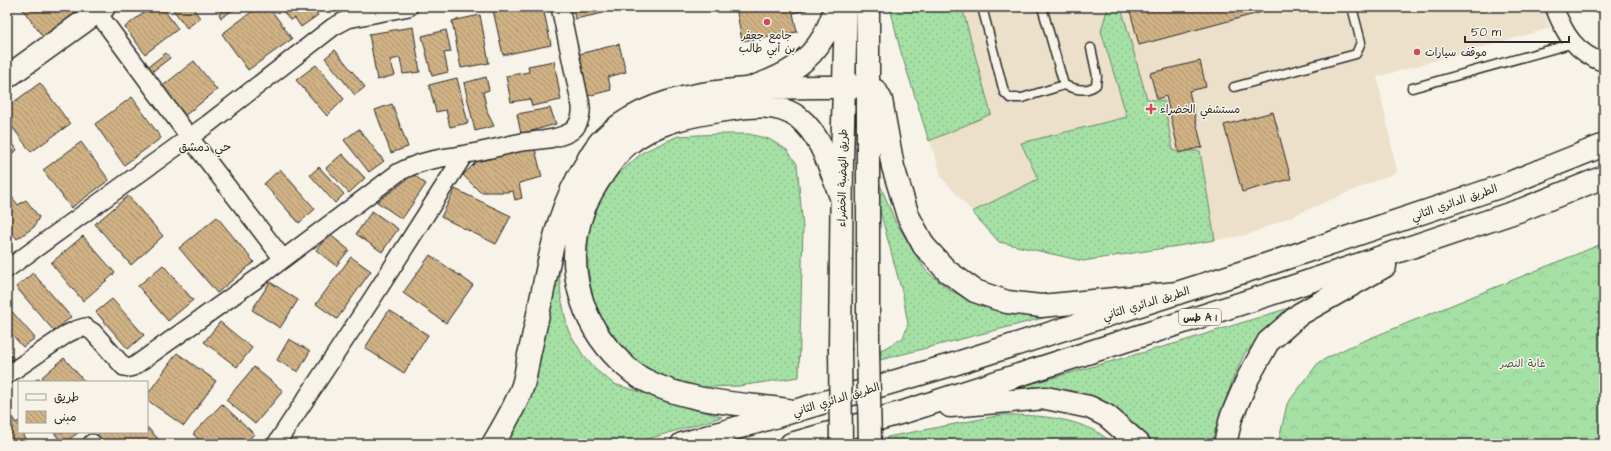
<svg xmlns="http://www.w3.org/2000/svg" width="1611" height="451" font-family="'Architects Daughter','Playpen Sans Arabic',sans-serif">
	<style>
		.built { fill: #ece0ca }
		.grass { fill: url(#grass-dots); stroke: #688668 }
		.forest { fill: url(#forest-crowns); stroke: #688668 }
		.building { fill: url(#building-back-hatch); stroke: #2b2b2b }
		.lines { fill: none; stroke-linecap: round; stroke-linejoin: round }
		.lane-casing { stroke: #2b2b2b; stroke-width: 11 }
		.street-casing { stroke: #2b2b2b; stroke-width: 20 }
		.secondary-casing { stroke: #2b2b2b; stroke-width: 25 }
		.primary-casing { stroke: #2b2b2b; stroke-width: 25 }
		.highway-casing { stroke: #2b2b2b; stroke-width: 25 }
		.lane { stroke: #f7f3e8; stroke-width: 8 }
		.street { stroke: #f7f3e8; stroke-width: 17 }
		.secondary { stroke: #f7f3e8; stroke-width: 22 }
		.primary { stroke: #f7f3e8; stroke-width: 22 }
		.highway { stroke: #f7f3e8; stroke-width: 22 }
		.primary-bridge-casing { stroke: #2b2b2b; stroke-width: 25; stroke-linecap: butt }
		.primary-bridge { stroke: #f7f3e8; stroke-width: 22 }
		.poi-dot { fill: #d1495b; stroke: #f7f3e8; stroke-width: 1.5 }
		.labels { text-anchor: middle; stroke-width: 3; stroke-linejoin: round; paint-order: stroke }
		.shield { fill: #f7f3e8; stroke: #686764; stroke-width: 1 }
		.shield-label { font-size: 10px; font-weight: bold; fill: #2b2b2b }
		.poi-label { font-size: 11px; fill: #2b2b2b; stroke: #f7f3e8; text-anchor: start }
		.street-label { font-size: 11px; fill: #2b2b2b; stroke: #f7f3e8 }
		.park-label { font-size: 11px; fill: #4a584a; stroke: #f7f3e8 }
		.neighbourhood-label { font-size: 12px; fill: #2b2b2b; stroke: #f7f3e8 }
	</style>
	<defs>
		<pattern id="grass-dots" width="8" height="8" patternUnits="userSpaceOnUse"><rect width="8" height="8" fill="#a5e0a5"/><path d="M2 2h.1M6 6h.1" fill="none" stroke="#8ec08e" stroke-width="1.8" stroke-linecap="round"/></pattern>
		<pattern id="forest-crowns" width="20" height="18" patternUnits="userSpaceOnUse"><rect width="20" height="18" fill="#a5e0a5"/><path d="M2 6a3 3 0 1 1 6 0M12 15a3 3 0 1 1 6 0" fill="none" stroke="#8ec08e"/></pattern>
		<pattern id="building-back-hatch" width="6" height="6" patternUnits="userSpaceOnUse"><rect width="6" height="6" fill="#d1b285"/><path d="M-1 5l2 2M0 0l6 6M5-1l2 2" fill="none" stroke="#aa916d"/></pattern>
	</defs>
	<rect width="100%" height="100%" fill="#f7f3e8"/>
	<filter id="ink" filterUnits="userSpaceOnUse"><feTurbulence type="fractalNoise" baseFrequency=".025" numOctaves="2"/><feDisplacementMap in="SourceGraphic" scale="8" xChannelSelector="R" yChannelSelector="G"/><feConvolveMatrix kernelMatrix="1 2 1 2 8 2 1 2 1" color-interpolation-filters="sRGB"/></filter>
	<g filter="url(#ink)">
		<path class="built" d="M 890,7 L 1542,7 L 1550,28 L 1377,77 L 1397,172 L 1247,235 L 1083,261 L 999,242 L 942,178 L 900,49 Z"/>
		<path class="grass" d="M 890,7 L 962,7 L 991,114 L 929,141 L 900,49 Z
			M 1108,7 L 1121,7 L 1147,99 L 1164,101 L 1173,151 L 1200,151 L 1215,240 L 1083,261 L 999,242 L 972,212 L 1038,179 L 1021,143 L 1127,117 L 1101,31 Z
			M 721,134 L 749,134 L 769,139 L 787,150 L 797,164 L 803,228 L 799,377 L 739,386 L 700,387 L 667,380 L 637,362 L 607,328 L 593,302 L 588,268 L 588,231 L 599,203 L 616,176 L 643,152 L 678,136 Z
			M 879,182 L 895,221 L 926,271 L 950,290 L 971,301 L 1001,312 L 1047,317 L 880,360 L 881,350 L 903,338 L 908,324 L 903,296 L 879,207 Z
			M 558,257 L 561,297 L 568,330 L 583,355 L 596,370 L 614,384 L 722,417 L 631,444 L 507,444 L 526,407 Z
			M 1295,306 L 1245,353 L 1234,376 L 1215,430 L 1213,444 L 1146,444 L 1070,397 L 1016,388 L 1177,343 Z
			M 1002,415 C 1041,415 1083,417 1114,444 L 886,444 L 887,437 Z"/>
		<path class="forest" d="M 1604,243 L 1604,444 L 1278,444 L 1287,404 L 1319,362 L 1351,346 Z"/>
		<path class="building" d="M 21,7 L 76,7 L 79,10 L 43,37 Z
			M 151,7 L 162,7 L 178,29 L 145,54 L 125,27 Z
			M 171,7 L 192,7 L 200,18 L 187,28 Z
			M 219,7 L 238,7 L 221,18 L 219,14 L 222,11 Z
			M 258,7 L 269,7 L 292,39 L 248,70 L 222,34 Z
			M 280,7 L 313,7 L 318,15 L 301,27 L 295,18 L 290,20 Z
			M 507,7 L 543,7 L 551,45 L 503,55 L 493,10 Z
			M 573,7 L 602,7 L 604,13 L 575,19 Z
			M 736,7 L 807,7 L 807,10 L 793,13 L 797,32 L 742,41 Z
			M 1129,7 L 1281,7 L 1139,45 Z
			M 480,15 L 489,63 L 461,68 L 452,21 Z
			M 413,27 L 420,72 L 403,74 L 400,58 L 390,60 L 395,75 L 377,80 L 369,34 Z
			M 446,30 L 451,52 L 444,53 L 448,72 L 432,76 L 422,36 Z
			M 619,44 L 626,72 L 608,77 L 611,90 L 588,96 L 590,101 L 587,101 L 575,55 Z
			M 335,50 L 365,87 L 355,95 L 325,58 Z
			M 166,53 L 170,58 L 149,74 L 145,69 Z
			M 194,61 L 217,90 L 183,117 L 160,88 Z
			M 554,61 L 561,100 L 532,106 L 530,99 L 511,102 L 506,76 L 529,72 L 528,66 Z
			M 1200,61 L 1206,87 L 1189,91 L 1202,147 L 1179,153 L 1166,96 L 1157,99 L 1150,73 Z
			M 316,65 L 344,99 L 327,116 L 296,80 Z
			M 486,77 L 489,90 L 483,92 L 488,114 L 494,126 L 475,131 L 464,83 Z
			M 457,78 L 468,123 L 450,127 L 446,110 L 436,112 L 429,85 Z
			M 40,83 L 70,124 L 31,152 L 7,120 L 7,107 Z
			M 132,97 L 161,138 L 124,165 L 95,124 Z
			M 392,104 L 408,147 L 391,153 L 375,110 Z
			M 550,108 L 556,124 L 521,134 L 517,114 Z
			M 1273,112 L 1291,179 L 1242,192 L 1224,125 Z
			M 359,129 L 384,161 L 369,172 L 344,140 Z
			M 7,135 L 17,150 L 7,157 Z
			M 81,142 L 109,180 L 71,208 L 43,170 Z
			M 534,145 L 542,177 L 519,183 L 522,198 L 515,200 L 513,191 L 507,192 L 480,192 L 463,175 L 478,160 Z
			M 342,154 L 365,178 L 349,193 L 326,168 Z
			M 319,167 L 344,194 L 335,203 L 310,175 Z
			M 280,169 L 315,209 L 299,223 L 264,184 Z
			M 411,173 L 426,184 L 402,219 L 377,202 L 405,181 Z
			M 455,189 L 511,216 L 496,244 L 441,217 Z
			M 9,193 L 18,205 L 26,200 L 39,217 L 34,227 L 17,239 L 7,226 L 7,194 Z
			M 128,196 L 163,236 L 131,265 L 95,224 Z
			M 372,211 L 398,229 L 382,252 L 356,234 Z
			M 217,217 L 254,262 L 217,293 L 179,248 Z
			M 329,234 L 349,250 L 336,266 L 316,250 Z
			M 83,236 L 115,273 L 83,301 L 51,263 Z
			M 430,255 L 473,285 L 446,323 L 403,293 Z
			M 351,257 L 371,271 L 337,319 L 316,304 Z
			M 163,265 L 193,300 L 168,321 L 138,286 Z
			M 33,273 L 71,317 L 54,331 L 16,287 Z
			M 270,282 L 298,300 L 280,328 L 252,310 Z
			M 112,299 L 144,335 L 128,349 L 96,312 Z
			M 7,306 L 35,338 L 23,347 L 7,329 Z
			M 389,310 L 428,335 L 404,373 L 365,348 Z
			M 220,322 L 252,348 L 237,367 L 204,342 Z
			M 289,339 L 310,351 L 298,372 L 277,360 Z
			M 7,351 L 15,360 L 7,367 Z
			M 177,353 L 216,381 L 184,426 L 147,400 L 147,395 Z
			M 64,358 L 85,382 L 46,382 L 42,377 Z
			M 254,367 L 283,391 L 255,424 L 226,400 Z
			M 39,378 L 42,382 L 33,382 Z
			M 222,404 L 254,434 L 245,444 L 204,444 L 193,434 Z
			M 7,410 L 16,423 L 19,421 L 19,432 L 27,432 L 23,435 L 29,444 L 9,444 L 7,440 Z
			M 147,427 L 163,444 L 95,444 L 91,440 L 100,432 L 147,432 Z
			M 54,432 L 77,432 L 78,433 L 62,444 Z"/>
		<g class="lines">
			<defs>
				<path id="lane" d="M 982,7 L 1004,92 L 1010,98 L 1022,98 L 1064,85
					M 1042,7 L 1064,85 C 1075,89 1086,93 1096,85 L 1097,76 L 1091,48
					M 1234,87 L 1356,54 L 1361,42 L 1352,7
					M 1412,88 L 1574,43"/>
				<path id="street" d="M 1554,7 C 1565,35 1575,52 1604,63
					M 97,12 L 190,138 L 283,259
					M 7,269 L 208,124 L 333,27 L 348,19 L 409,7
					M 7,375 L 67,334 L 75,330 L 85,327 L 93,332 L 124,367 L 129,368 L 133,367 L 258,278 L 399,172 C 424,159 439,159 466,154 C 485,151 503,146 522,142 C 538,140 556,140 570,132 C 579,127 582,115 581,106 L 560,7
					M 92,443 L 93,444
					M 276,444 L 372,299 L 464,155"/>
				<path id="secondary" d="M 7,77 L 104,7"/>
				<path id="primary" d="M 868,7 L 868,348
					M 753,87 C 783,77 808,64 824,36 C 829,26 833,18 835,7
					M 840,348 L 842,162 L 846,7"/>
				<path id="highway" d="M 950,406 L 1046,398 L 1089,407 L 1107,416 L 1139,444
					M 788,410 C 741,403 688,403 645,380 C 636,376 627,368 620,361 C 580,323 564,264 583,211 C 588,197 596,184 605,171 C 612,162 618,152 627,145 C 654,122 692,115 725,110 C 749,106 778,102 799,118 C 822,136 831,172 841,197
					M 493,444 C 504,425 516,406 523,385 C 526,375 527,365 529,355 C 535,330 540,305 545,280 C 553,240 563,200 586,164 C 590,156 595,148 601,141 C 664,76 785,90 868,86 L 876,91 L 881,100 L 893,167 L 908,216 L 924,246 L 947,271 L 975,291 L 1007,302 L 1041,306 L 1178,293
					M 682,444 L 954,364 L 1262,266 L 1502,186 L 1604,145
					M 791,444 L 907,411 L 1292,287 L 1521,210 L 1604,177
					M 1225,444 L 1231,418 L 1248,378 L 1268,342 L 1300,314 L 1385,266"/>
			</defs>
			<use href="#lane" class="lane-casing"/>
			<use href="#street" class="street-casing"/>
			<use href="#secondary" class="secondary-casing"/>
			<use href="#primary" class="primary-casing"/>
			<use href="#highway" class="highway-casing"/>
			<use href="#lane" class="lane"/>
			<use href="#street" class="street"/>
			<use href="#secondary" class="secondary"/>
			<use href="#primary" class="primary"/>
			<use href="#highway" class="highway"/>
			<defs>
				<path id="primary-bridge" d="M 840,348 L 841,444
					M 868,348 L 870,444"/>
			</defs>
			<use href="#primary-bridge" class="primary-bridge-casing"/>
			<use href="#primary-bridge" class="primary-bridge"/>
		</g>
	</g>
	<g class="poi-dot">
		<circle cx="767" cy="22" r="4"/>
		<circle cx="1417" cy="52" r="4"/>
		<path d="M1149 103h4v4h4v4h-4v4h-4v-4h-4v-4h4z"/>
	</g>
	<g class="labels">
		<rect class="shield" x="1179" y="309" width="42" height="16" rx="3"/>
		<g class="shield-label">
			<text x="1200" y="321">طس A 1</text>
		</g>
		<g class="poi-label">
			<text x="767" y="39" text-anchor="middle">جامع جعفر<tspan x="767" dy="13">بن أبي طالب</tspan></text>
			<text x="1425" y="56">موقف سيارات</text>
			<text x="1160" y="113">مستشفي الخضراء</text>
		</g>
		<g class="street-label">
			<text transform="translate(842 178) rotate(-89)" y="4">طريق الهضبة الخضراء</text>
			<text transform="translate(1454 202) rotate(-19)" y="4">الطريق الدائري الثاني</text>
			<text transform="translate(1146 303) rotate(-17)" y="4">الطريق الدائري الثاني</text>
			<text transform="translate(836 399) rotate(-17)" y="4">الطريق الدائري الثاني</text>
		</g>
		<g class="park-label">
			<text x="1523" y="367">غابة النصر</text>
		</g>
		<g class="neighbourhood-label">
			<text x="205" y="151">حي دمشق</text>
		</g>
	</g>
	<rect width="1611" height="451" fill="none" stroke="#f7f3e8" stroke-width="24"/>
	<rect x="12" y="12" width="1587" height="427" fill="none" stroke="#2b2b2b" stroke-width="1.5" filter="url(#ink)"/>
	<rect x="18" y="381" width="130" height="52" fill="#f7f3e8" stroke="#a5a39c"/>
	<rect x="26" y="394" width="20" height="6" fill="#f7f3e8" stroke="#a5a39c"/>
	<text x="54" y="401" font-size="12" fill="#2b2b2b">طريق</text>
	<rect x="26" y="411" width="20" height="12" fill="url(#building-back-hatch)" stroke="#a5a39c"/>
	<text x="54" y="421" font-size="12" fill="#2b2b2b">مبنى</text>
	<path d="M1465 36v6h104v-6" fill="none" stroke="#2b2b2b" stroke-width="2"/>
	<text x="1471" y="36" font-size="12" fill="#2b2b2b" stroke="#f7f3e8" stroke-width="3" paint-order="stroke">50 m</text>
</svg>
